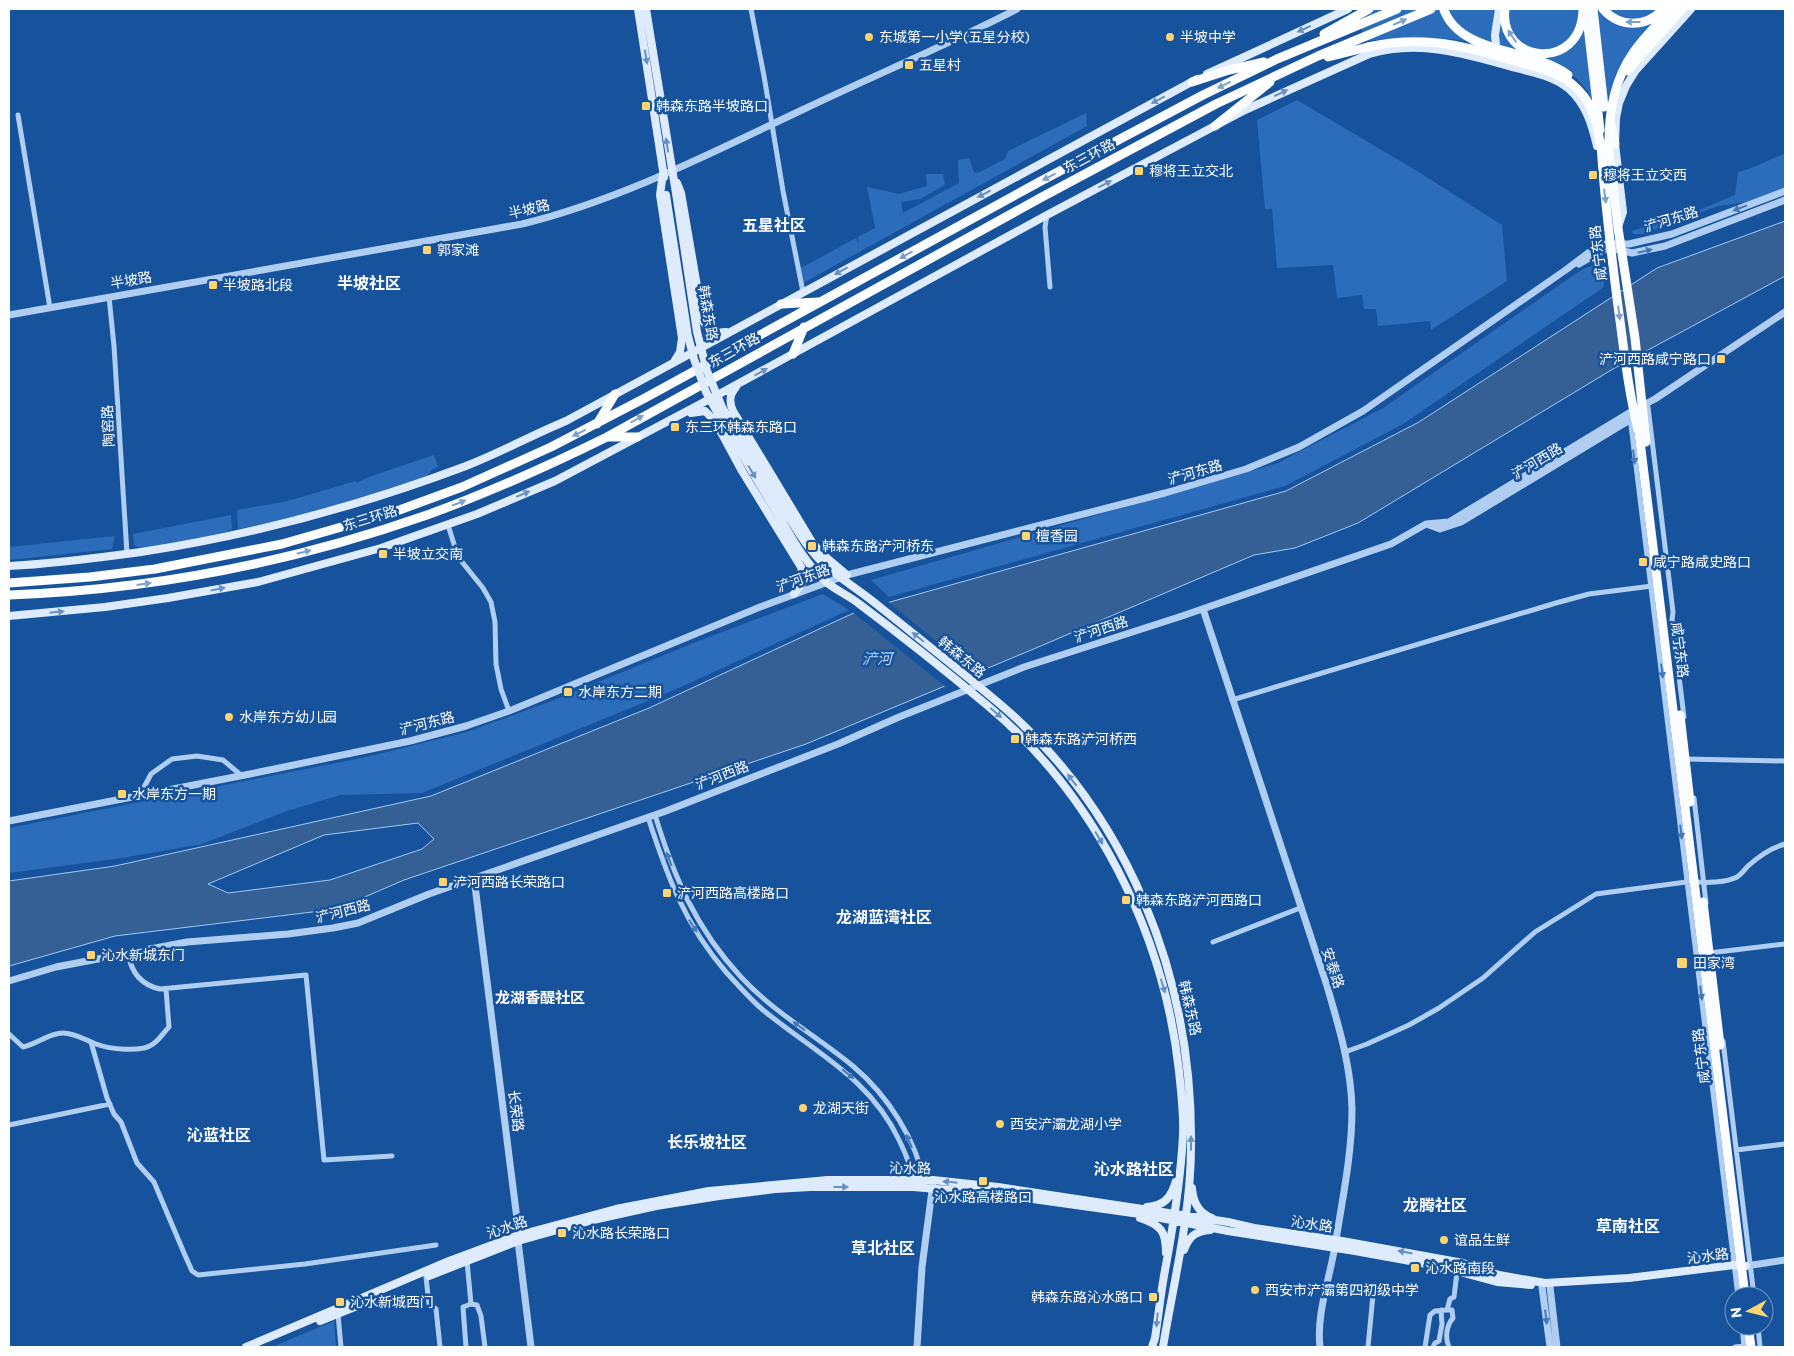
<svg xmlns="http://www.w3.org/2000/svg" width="1794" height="1356" font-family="Commissioner,'Noto Sans SC',sans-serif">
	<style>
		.green { fill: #2b6dba }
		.water { fill: #356096; stroke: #a1c9f5; fill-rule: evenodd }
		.pier { fill: #17539d }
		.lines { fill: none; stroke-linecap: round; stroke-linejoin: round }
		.minor { stroke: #afcef2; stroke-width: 5 }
		.tertiary { stroke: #afcef2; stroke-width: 7 }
		.secondary { stroke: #deebfc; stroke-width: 8 }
		.primary { stroke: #fafcff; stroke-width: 9 }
		.trunk { stroke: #fcfeff; stroke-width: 9 }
		.secondary-bridge { stroke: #deebfc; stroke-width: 8 }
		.trunk-bridge { stroke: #fcfeff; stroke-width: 9 }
		.oneway { fill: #7ea0c9 }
		.oneway2 { fill: #6790c3 }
		.oneway3 { fill: #7d9fc9 }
		.oneway4 { fill: #4578b6 }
		.poi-dot { fill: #ffd470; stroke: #17539d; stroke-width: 2 }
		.labels { text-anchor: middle; stroke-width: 5; stroke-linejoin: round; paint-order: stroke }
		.poi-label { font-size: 14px; fill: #fff; stroke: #17539d; text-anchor: start }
		.street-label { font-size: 14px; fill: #fff; stroke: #17539d }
		.water-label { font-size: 15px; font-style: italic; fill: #bbd8f9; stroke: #17539d }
		.neighbourhood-label { font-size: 15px; font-weight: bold; fill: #fff; stroke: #17539d }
		.quarter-label { font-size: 16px; font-weight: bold; fill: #fff; stroke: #17539d }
	</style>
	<rect width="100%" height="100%" fill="#17539d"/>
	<path class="green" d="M 1376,9 L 1678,9 L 1619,69 L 1612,86 L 1607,102 L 1594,103 L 1586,89 L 1571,73 L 1558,64 L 1534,54 L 1452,39 L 1410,37 L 1366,41 L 1357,19 Z
		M 1297,100 L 1417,171 L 1502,225 L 1507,281 L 1431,330 L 1430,321 L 1378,326 L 1376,309 L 1364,309 L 1362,295 L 1337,298 L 1333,265 L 1277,268 L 1272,209 L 1265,209 L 1257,120 Z
		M 1086,113 L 1087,126 L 803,283 L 801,268 L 856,238 L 859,244 L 858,237 L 875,228 L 867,187 L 899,194 L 927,186 L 926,174 L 943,174 L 945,185 L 920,199 L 901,202 L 903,213 L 959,183 L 958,160 L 969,158 L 974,172 L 978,173 L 1005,159 L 1008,151 Z
		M 1785,154 L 1785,188 L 1748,202 L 1718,206 L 1642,234 L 1633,234 L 1632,231 L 1678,216 L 1679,217 L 1687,215 L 1735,195 L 1738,172 C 1755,168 1769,159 1785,154 Z
		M 1602,262 L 1604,287 L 1403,424 L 1285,486 L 889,597 L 871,580 L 1278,463 L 1383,408 L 1581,270 Z
		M 434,455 L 438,467 L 433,469 L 427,476 C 365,498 303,517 238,529 L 237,510 L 284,502 L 356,481 L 357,483 L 366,478 Z
		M 231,515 L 232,530 L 201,538 L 141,548 L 134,545 L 133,534 Z
		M 115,536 L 112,549 L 9,560 L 9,547 Z
		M 823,594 L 849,610 L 672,691 L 422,793 L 340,795 L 287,811 L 202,844 L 122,858 L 9,873 L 9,828 L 371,756 L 467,732 L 549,702 L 696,642 Z
		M 334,1321 L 336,1347 L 272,1347 Z"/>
	<path class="water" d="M 1785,221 L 1785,276 L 1613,369 L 1358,523 L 1295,548 L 1254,555 L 1036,648 L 806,744 L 404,880 L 337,909 L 115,936 L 9,966 L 9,881 L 115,866 L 431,796 L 649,708 L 858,611 L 1286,491 L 1419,422 L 1657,268 ZM 418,823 L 434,839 L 422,849 L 330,880 L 228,893 L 208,884 L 324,835 Z"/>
	<path class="pier" d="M 886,600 L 978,675 L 947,688 L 851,611 Z"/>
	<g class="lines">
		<path class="minor" d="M 751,9 L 764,76 L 783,191 L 803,292
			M 18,115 L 50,308
			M 1047,215 L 1045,227 L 1050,287
			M 109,297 L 114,346 L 127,554
			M 1641,407 L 1648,407 L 1673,612 L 1672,620 L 1684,717
			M 1630,417 L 1738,1296
			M 448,525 L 458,557 L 483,588 L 491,602 L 495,622 L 496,664 L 501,689 L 509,711
			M 1232,700 L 1556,603 L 1589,594 L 1652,586
			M 1685,759 L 1785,761
			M 140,795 L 151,774 L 172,759 L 197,756 L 223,760 L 242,776
			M 1694,798 L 1706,903
			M 655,815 C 674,877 696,929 741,977 C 774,1013 817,1036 854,1067 C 887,1095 916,1139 924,1182
			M 648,817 C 667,876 685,925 726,972 C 738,985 750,999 763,1010 C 814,1052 870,1078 899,1140 C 906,1154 912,1168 913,1183
			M 1213,942 L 1300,908
			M 128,953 C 131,972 141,985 160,989 L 306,975 L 324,1160 L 392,1156
			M 1709,953 L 1785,944
			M 9,1034 L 23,1047 C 37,1044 49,1033 63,1033 C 75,1033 85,1040 96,1044 C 109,1049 141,1053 153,1044 C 159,1040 164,1032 169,1027 L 166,989
			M 1723,1041 L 1754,1296
			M 91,1042 L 107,1098 L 114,1114 L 121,1122 L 137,1163 L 154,1182 L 184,1253 L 192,1271 L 198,1275 L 305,1264 L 436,1245
			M 1345,1052 L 1367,1044 L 1409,1025 L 1439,1008 L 1483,978 L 1535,932 L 1596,894 L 1694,881 C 1703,884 1728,882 1737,877 C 1741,875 1745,869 1748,866 C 1759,856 1771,848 1785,844
			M 9,1125 L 110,1104
			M 1736,1150 L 1785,1144
			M 426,1277 L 429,1304 L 436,1309 L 440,1347
			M 471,1304 L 477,1305 L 481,1316 L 485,1347
			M 1447,1310 L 1452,1310 L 1453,1318 C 1446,1326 1445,1339 1449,1347
			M 338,1314 L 341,1347
			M 1742,1326 L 1744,1347
			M 1758,1326 L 1760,1347
			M 466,1347 L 463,1307 L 471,1304 L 467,1261
			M 1368,1347 L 1373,1295
			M 1425,1347 L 1430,1315 L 1435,1311 L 1447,1310 L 1450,1299 L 1454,1297 L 1457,1272
			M 1433,1347 L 1435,1343 L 1439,1341 L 1442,1324 L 1441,1310
			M 1735,1347 L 1744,1346"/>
		<path class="tertiary" d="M 1579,264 L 1605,249 L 1615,249 L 1632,253 L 1665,246 L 1785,200
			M 9,315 L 522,224 C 620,200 711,153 802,110 C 873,76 947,45 1017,9
			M 1429,525 L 1440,529 L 1461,522 L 1638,415
			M 1203,609 L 1327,986 C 1339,1027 1351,1066 1352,1109 C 1352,1155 1342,1201 1335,1246 C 1330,1277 1316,1315 1320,1347
			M 9,821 L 250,774 L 410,741 L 466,726 L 509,711 L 760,607 L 847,575 L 1165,493 L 1246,469 L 1299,447 L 1363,411 L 1567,269 L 1600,244 L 1629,244 L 1672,234 L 1785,191
			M 474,878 L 519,1235 L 518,1241 L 531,1347
			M 9,981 L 56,967 L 187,942 L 288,934 L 333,928 L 358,923 L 429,894 L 666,811 L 838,744 L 899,717 L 1024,667 L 1182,616 L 1391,544 L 1426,524 L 1449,522 L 1634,410 L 1655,399 L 1785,312
			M 1746,1266 L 1785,1260
			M 1542,1287 L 1550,1347
			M 1550,1287 L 1557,1347
			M 917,1347 L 922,1267 L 933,1183"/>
		<path class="secondary" d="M 638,9 L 664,177
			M 646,9 L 676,193
			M 1497,54 L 1495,35 L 1499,9
			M 1207,74 L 1348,9
			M 663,173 L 660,195 L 682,338 L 680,352 L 675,360
			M 677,183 L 681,193 L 703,321 C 709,330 715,334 726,332
			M 1618,227 L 1623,212 L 1615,144 L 1616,118 L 1619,103 L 1626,86 L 1636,70 L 1691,9
			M 736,387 C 729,395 729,402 733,411 L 812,542 L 821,553 L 847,575
			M 691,413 L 705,411 L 715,421 L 742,471 L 801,567 L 803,575 L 803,582 L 794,594
			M 786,513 C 798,531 809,551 825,565 C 842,580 862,592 880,607 C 920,639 961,671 1000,704 C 1129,814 1193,978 1191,1146 C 1191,1214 1174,1280 1163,1347
			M 780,518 C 793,540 806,564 825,581 C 835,590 848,595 858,603 C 902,636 946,671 988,706 C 1095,796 1164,933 1179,1071 C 1181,1092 1184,1113 1183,1134 C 1181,1179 1174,1221 1166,1265 C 1161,1289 1159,1313 1155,1338 L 1152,1347
			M 9,566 C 53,564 97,558 141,552 C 252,535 360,506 466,466 C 500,453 532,435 566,421 L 1197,79
			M 9,616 L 105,607 L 168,598 L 258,582 L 381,548 L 477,514 L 555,481 L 723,392 L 1047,215 L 1245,110 L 1369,54 C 1419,39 1467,54 1516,68 C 1534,73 1554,76 1569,89 C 1586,104 1592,125 1597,146
			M 1192,1188 C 1193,1202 1198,1213 1212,1218
			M 1147,1207 C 1164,1206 1171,1198 1176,1181
			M 1140,1218 C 1161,1225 1166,1231 1166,1253
			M 1184,1250 C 1189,1236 1196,1231 1210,1230
			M 429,1276 L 518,1241 L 593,1220 L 656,1206 L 719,1196 L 775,1189 L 810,1187 L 913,1187 L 997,1194 L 1140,1214 L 1228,1231 L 1355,1251 L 1438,1266 L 1497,1282 L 1531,1285
			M 320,1321 L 377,1298
			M 246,1347 L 449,1261 L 519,1235 L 616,1209 L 709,1191 L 828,1180 L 933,1180 L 998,1187 L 1228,1222 L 1254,1228 L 1342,1241 L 1463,1263 L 1499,1275 L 1545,1283 L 1629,1278 L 1734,1265 L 1746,1266"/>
		<path class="primary" d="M 1586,9 L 1600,130
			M 1593,9 L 1604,107
			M 1611,124 L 1615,144
			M 1601,143 C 1604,198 1611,252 1618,306 C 1624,349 1628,391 1639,433 L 1745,1296
			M 1608,143 L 1618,228 L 1635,338 L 1646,442
			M 1680,715 L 1690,802
			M 1703,902 L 1720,1045
			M 1748,1326 L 1751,1347"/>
		<path class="trunk" d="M 1505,9 C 1498,64 1582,73 1583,9
			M 1603,9 C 1620,28 1646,28 1663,9
			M 1324,34 L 1369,9
			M 1328,57 L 1368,47
			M 1627,71 L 1682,9
			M 1192,82 L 1229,70 L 1264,62
			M 1589,104 L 1597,125 L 1601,149
			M 1215,126 L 1270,82
			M 1609,150 C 1608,116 1613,82 1633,53 C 1644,37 1659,23 1671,9
			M 781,304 L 818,302
			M 793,354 L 804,327
			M 597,424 L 615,394
			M 607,437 L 637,437
			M 9,583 L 90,577 L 155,569 L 282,544 L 394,512 L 462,487 L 551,447 L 645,398 L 1041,181 L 1203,95 L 1277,59 L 1397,9
			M 9,595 C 150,590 293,562 427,515 C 488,493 548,466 607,437 L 1042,197 L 1216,104 L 1318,56 L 1431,9"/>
		<path class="secondary-bridge" d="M 676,193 L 697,332 L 707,371 L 722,407 L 786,513
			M 666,195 L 688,336 L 694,359 L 706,392 L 726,428 L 780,518"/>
		<path class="trunk-bridge" d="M 1444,10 C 1461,55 1532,48 1568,75
			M 1368,47 C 1386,43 1406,41 1425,42 C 1453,43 1480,51 1507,59 C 1527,65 1547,68 1565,79 C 1575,85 1583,94 1589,104"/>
	</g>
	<defs><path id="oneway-solid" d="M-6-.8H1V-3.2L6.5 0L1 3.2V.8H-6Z" transform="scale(1.25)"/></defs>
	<g class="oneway">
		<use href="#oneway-solid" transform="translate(1400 22) rotate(-23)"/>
		<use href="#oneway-solid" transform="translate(1633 22) rotate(180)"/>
		<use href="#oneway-solid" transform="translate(1512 36) rotate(-124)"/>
		<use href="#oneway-solid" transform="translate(1224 85) rotate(154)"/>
		<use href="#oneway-solid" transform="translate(1049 177) rotate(152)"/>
		<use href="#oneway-solid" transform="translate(906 255) rotate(151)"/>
		<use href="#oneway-solid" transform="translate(637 419) rotate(-30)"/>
		<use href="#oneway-solid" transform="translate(579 433) rotate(154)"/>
		<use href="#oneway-solid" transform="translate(459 503) rotate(-21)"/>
		<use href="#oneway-solid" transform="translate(304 552) rotate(-14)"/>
		<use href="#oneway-solid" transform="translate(144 584) rotate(-8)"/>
	</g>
	<g class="oneway2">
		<use href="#oneway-solid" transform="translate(1304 29) rotate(156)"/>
		<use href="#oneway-solid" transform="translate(646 57) rotate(81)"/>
		<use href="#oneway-solid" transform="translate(1281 93) rotate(-25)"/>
		<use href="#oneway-solid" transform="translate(1158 100) rotate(152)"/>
		<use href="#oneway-solid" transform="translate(667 145) rotate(-99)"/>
		<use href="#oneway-solid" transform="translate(1105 184) rotate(-28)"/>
		<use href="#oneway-solid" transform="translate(984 194) rotate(152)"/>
		<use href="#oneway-solid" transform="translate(841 271) rotate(151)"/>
		<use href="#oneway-solid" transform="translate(761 372) rotate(-29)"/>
		<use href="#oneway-solid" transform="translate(752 472) rotate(59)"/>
		<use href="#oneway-solid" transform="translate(523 494) rotate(-23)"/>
		<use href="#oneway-solid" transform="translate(218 589) rotate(-11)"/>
		<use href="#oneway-solid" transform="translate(57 612) rotate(-6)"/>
		<use href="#oneway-solid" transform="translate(918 637) rotate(-141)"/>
		<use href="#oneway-solid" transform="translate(996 713) rotate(41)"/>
		<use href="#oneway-solid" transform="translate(1072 780) rotate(-128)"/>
		<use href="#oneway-solid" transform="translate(1099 838) rotate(59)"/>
		<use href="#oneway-solid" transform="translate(1163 986) rotate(73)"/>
		<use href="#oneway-solid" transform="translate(1191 1143) rotate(-90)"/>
		<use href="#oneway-solid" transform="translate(950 1182) rotate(-174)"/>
		<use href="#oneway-solid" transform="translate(841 1187)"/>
		<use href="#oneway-solid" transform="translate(1405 1252) rotate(-169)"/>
		<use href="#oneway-solid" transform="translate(1157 1320) rotate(95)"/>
	</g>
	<g class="oneway3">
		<use href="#oneway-solid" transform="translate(1605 196) rotate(83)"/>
		<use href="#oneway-solid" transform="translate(1619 313) rotate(83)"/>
	</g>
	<g class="oneway4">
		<use href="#oneway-solid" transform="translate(1740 208) rotate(159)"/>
		<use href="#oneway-solid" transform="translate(1645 251) rotate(-13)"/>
		<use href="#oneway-solid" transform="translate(1634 457) rotate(83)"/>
		<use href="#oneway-solid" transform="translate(1662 671) rotate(83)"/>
		<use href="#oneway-solid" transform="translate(1681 832) rotate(83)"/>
		<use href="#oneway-solid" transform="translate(669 859) rotate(-111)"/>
		<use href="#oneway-solid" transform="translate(693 926) rotate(57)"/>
		<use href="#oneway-solid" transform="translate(1701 993) rotate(83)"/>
		<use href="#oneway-solid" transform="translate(799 1026) rotate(-144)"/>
		<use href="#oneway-solid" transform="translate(848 1074) rotate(39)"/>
		<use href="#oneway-solid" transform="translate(909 1141) rotate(-114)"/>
		<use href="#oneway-solid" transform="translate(1546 1317) rotate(83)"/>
	</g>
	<g class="poi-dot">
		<circle cx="869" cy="37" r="5"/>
		<circle cx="1170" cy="37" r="5"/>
		<rect x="904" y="60" width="10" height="10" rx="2.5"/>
		<rect x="641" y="101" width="10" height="10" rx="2.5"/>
		<rect x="1134" y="166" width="10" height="10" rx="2.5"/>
		<rect x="1588" y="170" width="10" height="10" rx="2.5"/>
		<rect x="422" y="245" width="10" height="10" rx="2.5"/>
		<rect x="208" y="280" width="10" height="10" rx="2.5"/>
		<rect x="1716" y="354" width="10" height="10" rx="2.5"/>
		<rect x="670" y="422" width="10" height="10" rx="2.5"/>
		<rect x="1021" y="531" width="10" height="10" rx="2.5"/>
		<rect x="807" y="541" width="10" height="10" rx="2.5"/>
		<rect x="378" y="549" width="10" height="10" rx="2.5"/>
		<rect x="1638" y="557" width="10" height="10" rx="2.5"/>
		<rect x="563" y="687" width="10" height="10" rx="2.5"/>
		<circle cx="229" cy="717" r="5"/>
		<rect x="1010" y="734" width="10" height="10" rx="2.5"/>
		<rect x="117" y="789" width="10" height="10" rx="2.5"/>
		<rect x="438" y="877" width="10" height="10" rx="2.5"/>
		<rect x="662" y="888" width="10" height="10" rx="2.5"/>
		<rect x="1121" y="895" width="10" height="10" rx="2.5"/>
		<rect x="86" y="950" width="10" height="10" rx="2.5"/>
		<rect x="1676" y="957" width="12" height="12" rx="2.5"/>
		<circle cx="803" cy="1108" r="5"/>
		<circle cx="1000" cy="1124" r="5"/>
		<rect x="978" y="1176" width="10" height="10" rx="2.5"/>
		<rect x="557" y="1228" width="10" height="10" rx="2.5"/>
		<circle cx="1444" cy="1240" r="5"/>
		<rect x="1410" y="1263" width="10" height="10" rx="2.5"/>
		<circle cx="1255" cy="1290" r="5"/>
		<rect x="1148" y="1292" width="10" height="10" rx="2.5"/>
		<rect x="335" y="1297" width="10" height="10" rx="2.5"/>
	</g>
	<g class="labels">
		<g class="poi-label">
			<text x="879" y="42">东城第一小学(五星分校)</text>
			<text x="1180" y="42">半坡中学</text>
			<text x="919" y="70">五星村</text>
			<text x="656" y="111">韩森东路半坡路口</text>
			<text x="1149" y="176">穆将王立交北</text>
			<text x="1603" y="180">穆将王立交西</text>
			<text x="437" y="255">郭家滩</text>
			<text x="223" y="290">半坡路北段</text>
			<text x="1711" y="364" text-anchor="end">浐河西路咸宁路口</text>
			<text x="685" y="432">东三环韩森东路口</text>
			<text x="1036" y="541">檀香园</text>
			<text x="822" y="551">韩森东路浐河桥东</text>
			<text x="393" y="559">半坡立交南</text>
			<text x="1653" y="567">咸宁路咸史路口</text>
			<text x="578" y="697">水岸东方二期</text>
			<text x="239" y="722">水岸东方幼儿园</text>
			<text x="1025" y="744">韩森东路浐河桥西</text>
			<text x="132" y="799">水岸东方一期</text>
			<text x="453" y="887">浐河西路长荣路口</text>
			<text x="677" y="898">浐河西路高楼路口</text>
			<text x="1136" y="905">韩森东路浐河西路口</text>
			<text x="101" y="960">沁水新城东门</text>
			<text x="1693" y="968">田家湾</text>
			<text x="813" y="1113">龙湖天街</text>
			<text x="1010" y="1129">西安浐灞龙湖小学</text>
			<text x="983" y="1202" text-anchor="middle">沁水路高楼路口</text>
			<text x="572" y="1238">沁水路长荣路口</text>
			<text x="1454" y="1245">谊品生鲜</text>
			<text x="1425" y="1273">沁水路南段</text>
			<text x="1265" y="1295">西安市浐灞第四初级中学</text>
			<text x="1143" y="1302" text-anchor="end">韩森东路沁水路口</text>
			<text x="350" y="1307">沁水新城西门</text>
		</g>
		<g class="street-label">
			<text transform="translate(1089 156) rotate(-28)" y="5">东三环路</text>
			<text transform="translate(529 209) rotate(-13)" y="5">半坡路</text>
			<text transform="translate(1671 219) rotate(-17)" y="5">浐河东路</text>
			<text transform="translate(1598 253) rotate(-97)" y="5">咸宁东路</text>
			<text transform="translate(131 280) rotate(-10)" y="5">半坡路</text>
			<text transform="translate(708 313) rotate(80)" y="5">韩森东路</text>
			<text transform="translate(734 350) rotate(-29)" y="5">东三环路</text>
			<text transform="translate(108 426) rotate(-93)" y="5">陶窑路</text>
			<text transform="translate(1537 461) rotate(-31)" y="5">浐河西路</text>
			<text transform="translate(1195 472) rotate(-16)" y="5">浐河东路</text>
			<text transform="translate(370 518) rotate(-17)" y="5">东三环路</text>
			<text transform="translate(803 578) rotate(-20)" y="5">浐河东路</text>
			<text transform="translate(1101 629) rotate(-18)" y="5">浐河西路</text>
			<text transform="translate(1680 650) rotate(83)" y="5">咸宁东路</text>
			<text transform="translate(962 657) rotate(39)" y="5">韩森东路</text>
			<text transform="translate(427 723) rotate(-14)" y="5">浐河东路</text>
			<text transform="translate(722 775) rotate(-21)" y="5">浐河西路</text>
			<text transform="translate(343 911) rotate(-14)" y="5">浐河西路</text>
			<text transform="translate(1333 968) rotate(71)" y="5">安泰路</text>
			<text transform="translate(1190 1008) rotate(77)" y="5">韩森东路</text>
			<text transform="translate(1701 1056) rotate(-97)" y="5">咸宁东路</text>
			<text transform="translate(516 1111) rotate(83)" y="5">长荣路</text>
			<text transform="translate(910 1168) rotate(1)" y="5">沁水路</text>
			<text transform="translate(1312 1224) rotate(8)" y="5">沁水路</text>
			<text transform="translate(507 1227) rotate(-19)" y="5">沁水路</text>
			<text transform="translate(1708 1256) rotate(-7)" y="5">沁水路</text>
		</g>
		<g class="water-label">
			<text x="877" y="664">浐河</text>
		</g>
		<g class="neighbourhood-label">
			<text x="540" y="1003">龙湖香醍社区</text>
		</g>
		<g class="quarter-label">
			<text x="774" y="231">五星社区</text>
			<text x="369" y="289">半坡社区</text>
			<text x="884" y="923">龙湖蓝湾社区</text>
			<text x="219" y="1141">沁蓝社区</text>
			<text x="707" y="1148">长乐坡社区</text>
			<text x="1134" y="1175">沁水路社区</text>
			<text x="1435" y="1211">龙腾社区</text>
			<text x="1628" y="1232">草南社区</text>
			<text x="883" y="1254">草北社区</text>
		</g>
	</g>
	<rect width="1794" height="1356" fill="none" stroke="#ffffff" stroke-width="20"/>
	<g transform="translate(1749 1311) rotate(263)"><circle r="24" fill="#17539d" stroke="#7498c4"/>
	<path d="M0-4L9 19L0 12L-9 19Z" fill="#ffd470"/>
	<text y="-8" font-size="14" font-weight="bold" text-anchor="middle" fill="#ffffff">N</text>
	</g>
</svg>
